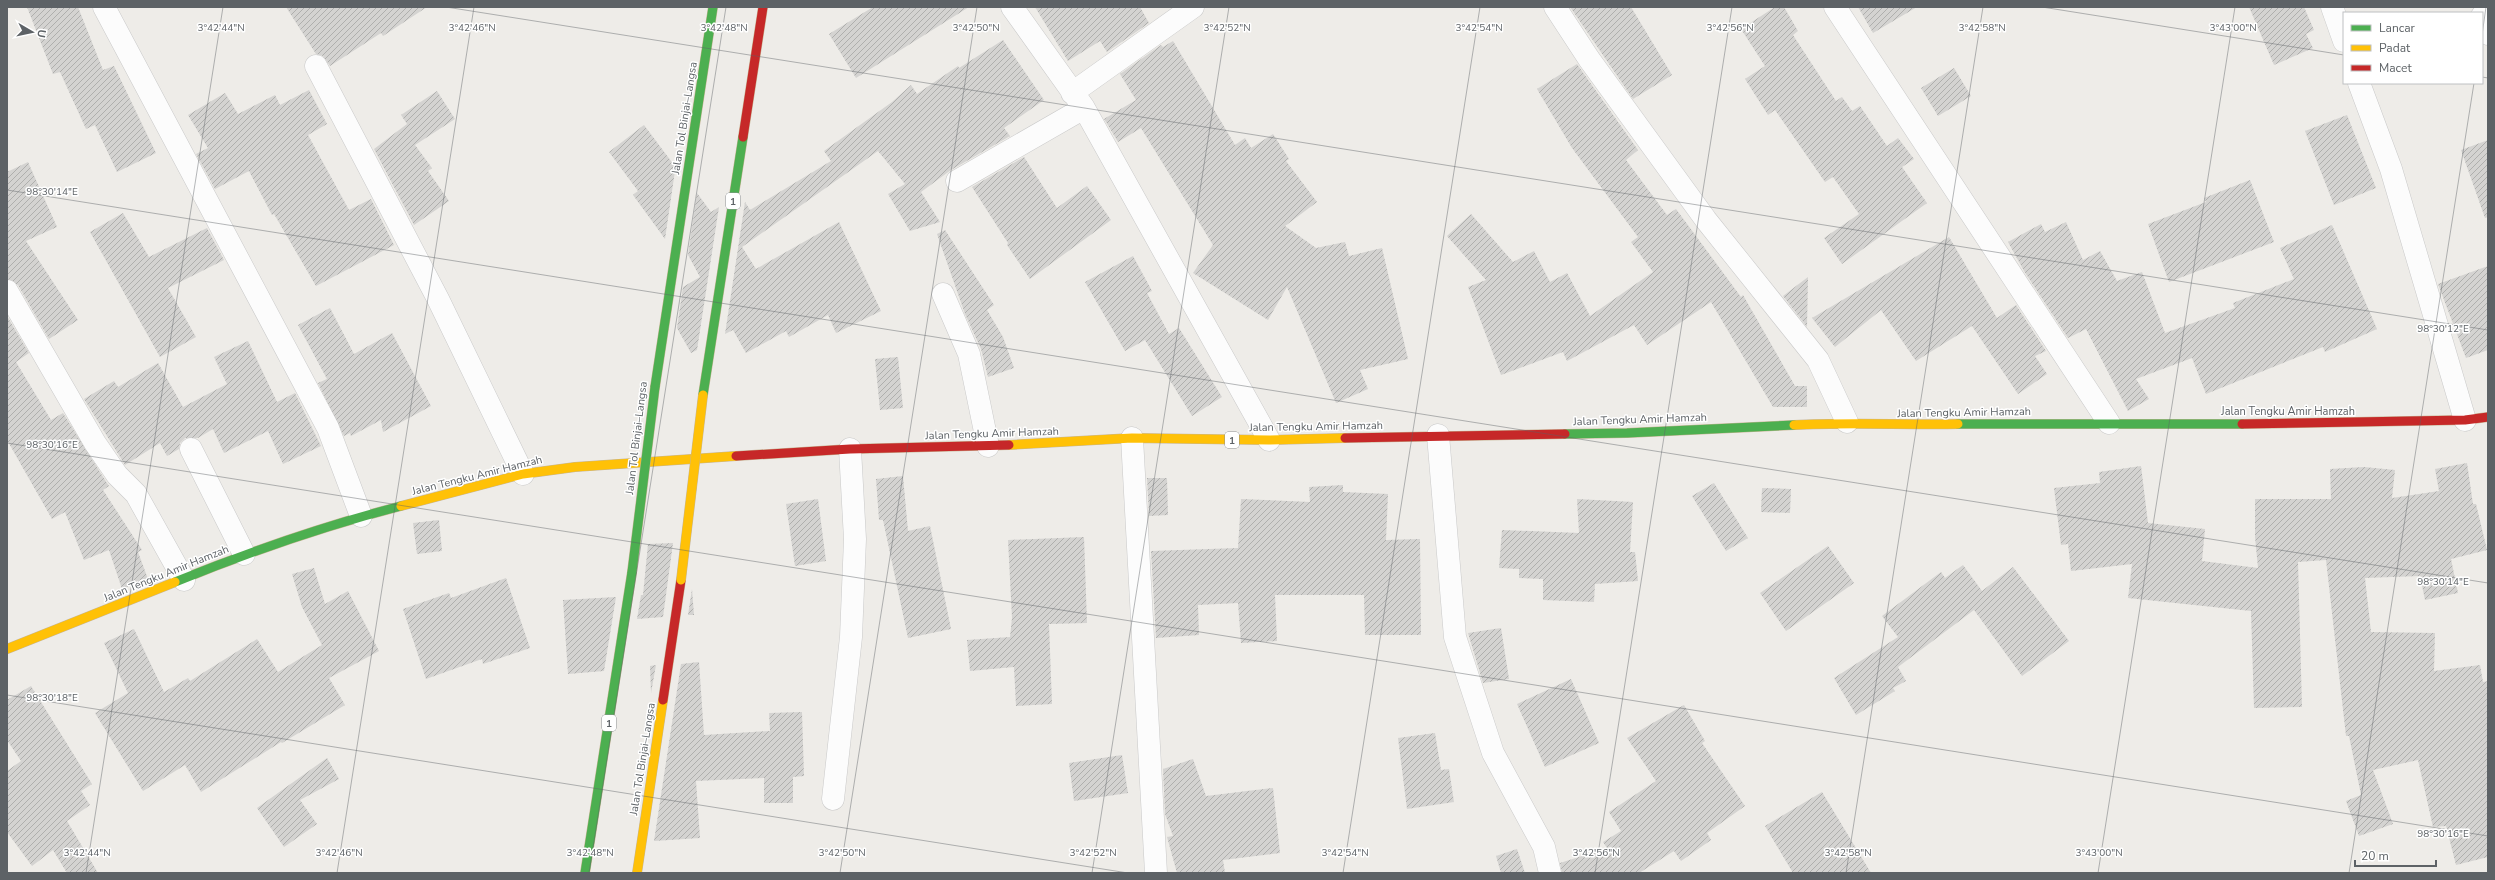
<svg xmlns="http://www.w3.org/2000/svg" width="2495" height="880" font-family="'Nunito Sans',sans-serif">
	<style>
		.building { fill: url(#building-hatch) }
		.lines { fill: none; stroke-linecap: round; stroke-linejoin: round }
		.street-casing { stroke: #c9c9c9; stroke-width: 23 }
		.fast-casing { stroke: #c6b594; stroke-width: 10 }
		.slow-casing { stroke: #c6b594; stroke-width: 10 }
		.jam-casing { stroke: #c6b594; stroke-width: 10 }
		.street { stroke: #fcfcfc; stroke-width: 22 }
		.fast { stroke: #4caf50; stroke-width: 9 }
		.slow { stroke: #ffc107; stroke-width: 9 }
		.jam { stroke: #c62828; stroke-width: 9 }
		.fast-bridge-casing { stroke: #c6b594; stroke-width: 10; stroke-linecap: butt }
		.slow-bridge-casing { stroke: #c6b594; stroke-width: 10; stroke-linecap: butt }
		.fast-bridge { stroke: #4caf50; stroke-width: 9 }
		.slow-bridge { stroke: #ffc107; stroke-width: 9 }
		.ticks { fill: none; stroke: #5d6266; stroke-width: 1; stroke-opacity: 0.45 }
		.labels { text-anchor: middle; stroke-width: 3; stroke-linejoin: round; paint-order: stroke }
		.shield { fill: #fff; stroke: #8e9194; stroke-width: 1 }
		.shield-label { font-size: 10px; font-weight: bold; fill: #5d6266 }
		.street-label { font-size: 11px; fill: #5d6266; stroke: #fff }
		.ticks-label { font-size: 10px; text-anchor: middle; fill: #5d6266; stroke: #fff; stroke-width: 3; stroke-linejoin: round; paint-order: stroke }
	</style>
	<defs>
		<pattern id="building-hatch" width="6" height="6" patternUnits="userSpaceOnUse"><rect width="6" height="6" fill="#d4d3d1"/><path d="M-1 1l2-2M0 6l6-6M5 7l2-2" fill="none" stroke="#afafad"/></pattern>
	</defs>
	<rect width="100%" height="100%" fill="#eeece8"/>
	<path class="building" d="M 27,7 L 78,7 L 103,70 L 114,66 L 156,153 L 117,172 L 95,125 L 86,129 L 60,72 L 53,74 Z
		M 286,7 L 427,7 L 383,36 L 381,33 L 330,66 L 323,56 L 316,54 Z
		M 873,7 L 969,7 L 856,78 L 829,34 Z
		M 1035,7 L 1140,7 L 1149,23 L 1107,52 L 1100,41 L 1068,61 Z
		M 1570,7 L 1631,7 L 1672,75 L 1633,99 Z
		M 1775,7 L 1784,7 L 1798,31 L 1793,35 L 1836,101 L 1842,97 L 1852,111 L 1860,106 L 1887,146 L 1898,138 L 1914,159 L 1902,167 L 1927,203 L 1842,264 L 1824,238 L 1859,214 L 1833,177 L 1825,182 L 1775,110 L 1768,115 L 1745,79 L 1765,66 L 1741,29 Z
		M 1858,7 L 1917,7 L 1873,33 Z
		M 2249,7 L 2304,7 L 2314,30 L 2306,34 L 2313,48 L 2274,65 Z
		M 1003,40 L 1044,100 L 1004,128 L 1010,136 L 951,170 L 921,192 L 940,222 L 910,231 L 888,194 L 905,184 L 878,151 L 742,247 L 756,269 L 839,222 L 881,311 L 836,333 L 828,315 L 789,337 L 786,331 L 746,353 L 733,330 L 725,334 L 745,202 L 750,210 L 831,161 L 824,151 L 892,102 L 911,85 L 917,94 L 958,66 L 959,68 Z
		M 1173,41 L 1235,145 L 1245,138 L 1251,148 L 1273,134 L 1289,159 L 1286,161 L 1317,202 L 1285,226 L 1316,248 L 1345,242 L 1349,256 L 1382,248 L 1408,359 L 1360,370 L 1368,389 L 1336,403 L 1287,287 L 1268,320 L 1193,273 L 1213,245 L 1141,128 L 1118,142 L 1106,122 L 1104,119 L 1136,100 L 1120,74 L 1161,45 L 1163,47 Z
		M 1577,64 L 1638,150 L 1626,160 L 1667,215 L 1676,209 L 1741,297 L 1743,295 L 1795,386 L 1807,386 L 1807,407 L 1773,407 L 1711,302 L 1647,345 L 1634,325 L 1567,361 L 1563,352 L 1501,375 L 1468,287 L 1486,280 L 1447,236 L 1471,214 L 1513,262 L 1534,251 L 1550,282 L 1567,273 L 1590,316 L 1653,272 L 1631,242 L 1638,237 L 1572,148 L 1537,89 Z
		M 1954,68 L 1971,96 L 1938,116 L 1921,88 Z
		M 309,90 L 327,124 L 308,135 L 349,210 L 371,199 L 394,245 L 316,286 L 274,214 L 272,215 L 249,171 L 215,189 L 196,154 L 208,148 L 188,115 L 225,93 L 238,114 L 275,95 L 280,105 Z
		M 437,91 L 455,119 L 415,145 L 432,168 L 428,171 L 449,201 L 414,225 L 374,149 L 407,124 L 401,115 Z
		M 2347,115 L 2376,188 L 2334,205 L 2305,131 Z
		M 644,125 L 674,165 L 676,164 L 665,239 L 633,195 L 638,191 L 609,152 Z
		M 2488,140 L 2488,217 L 2485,218 L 2461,150 Z
		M 1024,157 L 1057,208 L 1087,186 L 1111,220 L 1030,279 L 1007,245 L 1008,243 L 972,187 Z
		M 28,162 L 57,227 L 26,241 L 78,320 L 49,339 L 18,285 L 7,279 L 7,172 Z
		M 2250,180 L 2274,242 L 2169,282 L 2148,224 L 2206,202 L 2204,198 Z
		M 697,193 L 711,212 L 719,207 L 697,350 L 691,353 L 677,328 L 683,287 L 700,277 L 688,255 Z
		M 123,213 L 149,257 L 207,228 L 224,260 L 168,288 L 196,337 L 160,357 L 90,232 Z
		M 2066,222 L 2083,260 L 2100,251 L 2117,281 L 2142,272 L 2165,333 L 2235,308 L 2233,303 L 2294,279 L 2280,248 L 2332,225 L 2377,329 L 2325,352 L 2323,347 L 2206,394 L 2192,358 L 2136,379 L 2149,399 L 2128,411 L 2086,329 L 2068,338 L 2024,271 L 2008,242 L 2041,224 L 2045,232 Z
		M 945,230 L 994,305 L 987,310 L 1003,337 L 1014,368 L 988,377 L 981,349 L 965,314 L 937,234 Z
		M 1949,237 L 1997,318 L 2016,305 L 2046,351 L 2035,356 L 2047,374 L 2018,394 L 1972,326 L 1916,361 L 1881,310 L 1835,347 L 1812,318 Z
		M 1133,256 L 1152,291 L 1147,293 L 1169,334 L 1179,328 L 1222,397 L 1192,416 L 1145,340 L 1125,351 L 1085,282 Z
		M 2488,266 L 2488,350 L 2466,358 L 2438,284 Z
		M 1808,277 L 1807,327 L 1783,296 Z
		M 330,308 L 354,354 L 392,333 L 431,406 L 383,432 L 381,420 L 351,436 L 350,433 L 344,436 L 318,383 L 327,379 L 298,325 Z
		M 7,316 L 29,353 L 16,362 L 51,420 L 63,413 L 105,480 L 109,486 L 103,490 L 142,550 L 138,552 L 148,579 L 122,589 L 109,550 L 84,560 L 65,512 L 52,519 L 7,440 Z
		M 248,341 L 277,402 L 295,393 L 321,446 L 283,464 L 268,431 L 224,453 L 213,429 L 198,438 L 185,438 L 180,443 L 179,449 L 167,456 L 160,443 L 125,465 L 84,399 L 114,381 L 118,387 L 158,363 L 183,407 L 227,384 L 214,357 Z
		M 898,357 L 903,408 L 880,410 L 875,359 Z
		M 2467,463 L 2473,504 L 2476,504 L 2487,550 L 2451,559 L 2458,593 L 2425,600 L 2420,576 L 2365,578 L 2371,632 L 2435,633 L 2434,671 L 2480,665 L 2483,682 L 2488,681 L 2488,857 L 2456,865 L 2446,826 L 2433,827 L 2418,760 L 2373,770 L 2393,824 L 2359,836 L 2346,801 L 2361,795 L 2349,736 L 2346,736 L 2326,560 L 2298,562 L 2302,707 L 2254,708 L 2251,611 L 2128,598 L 2132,564 L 2071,571 L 2068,544 L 2061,545 L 2054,488 L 2100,483 L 2099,472 L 2141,466 L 2148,523 L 2205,529 L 2202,561 L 2258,568 L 2255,537 L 2255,499 L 2331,499 L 2330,469 L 2364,467 L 2395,470 L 2392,498 L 2439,491 L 2435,469 Z
		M 903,476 L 908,531 L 930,526 L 951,629 L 908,638 L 883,520 L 879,520 L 876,479 Z
		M 1147,478 L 1167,478 L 1168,515 L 1149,516 Z
		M 1714,483 L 1748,538 L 1726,551 L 1692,496 Z
		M 1343,485 L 1343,492 L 1388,494 L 1386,540 L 1420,539 L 1421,635 L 1365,635 L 1364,595 L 1275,595 L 1277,641 L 1241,643 L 1238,603 L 1198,605 L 1199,635 L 1156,638 L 1151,551 L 1238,548 L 1241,499 L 1310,502 L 1309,487 Z
		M 1762,488 L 1791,489 L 1790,513 L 1761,512 Z
		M 818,499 L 826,561 L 795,566 L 786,504 Z
		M 1577,499 L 1633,502 L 1630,552 L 1635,552 L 1638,581 L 1595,584 L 1594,602 L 1543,600 L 1543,579 L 1519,578 L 1519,569 L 1499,568 L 1502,530 L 1579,533 Z
		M 439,520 L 442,551 L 417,554 L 413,523 Z
		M 1084,537 L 1087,623 L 1049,624 L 1052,704 L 1016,706 L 1014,667 L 970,671 L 967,640 L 1010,637 L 1012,618 L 1008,540 Z
		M 673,543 L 663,617 L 637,619 L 641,595 L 643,595 L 648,544 Z
		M 1828,546 L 1854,583 L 1786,631 L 1760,593 Z
		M 1963,565 L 1982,591 L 2013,567 L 2069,641 L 2022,676 L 1974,610 L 1898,667 L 1906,681 L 1893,688 L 1895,691 L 1856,715 L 1834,678 L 1898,637 L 1882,616 L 1941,572 L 1945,578 Z
		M 314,568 L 325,604 L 348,591 L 379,651 L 329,678 L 345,705 L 282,743 L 281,742 L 201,792 L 185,765 L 143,791 L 95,713 L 128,693 L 104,643 L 134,629 L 164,692 L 188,678 L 190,681 L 257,639 L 278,672 L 322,645 L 302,607 L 292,574 Z
		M 506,578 L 530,648 L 483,664 L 482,659 L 426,679 L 403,609 L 449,593 L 451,598 Z
		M 692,589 L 694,615 L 688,615 Z
		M 616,597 L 604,671 L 568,674 L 563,600 Z
		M 1501,628 L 1509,679 L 1483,683 L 1468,633 Z
		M 699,662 L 704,735 L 770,731 L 769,713 L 802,712 L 804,776 L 793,777 L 793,803 L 764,803 L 764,778 L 696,781 L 700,838 L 654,841 L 681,664 Z
		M 656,665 L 651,693 L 650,666 Z
		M 1571,679 L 1599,743 L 1545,767 L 1517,704 Z
		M 31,686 L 92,784 L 81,791 L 90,805 L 67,821 L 98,873 L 67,873 L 53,850 L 32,866 L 7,832 L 7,771 L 21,761 L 7,740 L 7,700 Z
		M 1684,705 L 1705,741 L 1702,743 L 1745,806 L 1707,833 L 1711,840 L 1681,861 L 1674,851 L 1639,873 L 1562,873 L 1560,863 L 1607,848 L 1603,842 L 1621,831 L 1609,812 L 1656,781 L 1627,738 Z
		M 1435,733 L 1441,770 L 1449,769 L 1454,802 L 1407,809 L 1398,738 Z
		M 1122,755 L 1128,793 L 1074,801 L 1069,763 Z
		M 327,758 L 339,779 L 300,800 L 317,824 L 284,847 L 257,808 Z
		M 1193,759 L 1206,796 L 1273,788 L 1280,853 L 1223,860 L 1225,873 L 1177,873 L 1167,837 L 1173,836 L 1165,814 L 1163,769 Z
		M 1822,792 L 1871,873 L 1793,873 L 1765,826 Z
		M 1517,849 L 1525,873 L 1501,873 L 1496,856 Z"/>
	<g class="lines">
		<defs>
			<path id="street" d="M 104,7 L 328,428 L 361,516
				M 1012,7 L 1084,108 L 1269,440
				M 1555,7 L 1589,59 L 1706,220 L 1818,360 L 1847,422
				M 1835,7 L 2109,423
				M 2332,7 L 2344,41
				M 2482,16 L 2488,34
				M 316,66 L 438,299 L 523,474
				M 2359,83 L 2391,169 L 2465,420
				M 1072,93 L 1193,7
				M 957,181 L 1084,108
				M 7,291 L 95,443 L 117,475 L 136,494 L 184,580
				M 943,294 L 969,354 L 988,446
				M 1438,435 L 1455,637 L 1493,753 L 1544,847 L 1550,873
				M 1132,438 L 1156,873
				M 191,449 L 244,554
				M 833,799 L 851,637 L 855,539 L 850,449"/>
			<path id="fast" d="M 655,387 L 713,7
				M 703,395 L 743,137
				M 1958,424 L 2242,424
				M 1565,434 L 1627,433 L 1794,425
				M 175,582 C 249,552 324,526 401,506
				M 585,873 L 632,572"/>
			<path id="slow" d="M 1794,425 C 1848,422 1903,425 1958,424
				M 1009,445 L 1132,438 L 1269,440 L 1345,438
				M 401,506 L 523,474 L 575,467 L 736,456
				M 7,649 L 175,582
				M 637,873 L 663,700"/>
			<path id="jam" d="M 743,137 L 763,7
				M 2242,424 L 2465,420 L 2488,417
				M 1345,438 L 1565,434
				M 736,456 L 850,449 L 1009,445
				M 663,700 L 681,580"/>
		</defs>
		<use href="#street" class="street-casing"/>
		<use href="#fast" class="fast-casing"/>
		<use href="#slow" class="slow-casing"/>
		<use href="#jam" class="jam-casing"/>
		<use href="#street" class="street"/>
		<use href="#fast" class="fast"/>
		<use href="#slow" class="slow"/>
		<use href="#jam" class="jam"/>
		<defs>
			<path id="fast-bridge" d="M 632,572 L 655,387"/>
			<path id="slow-bridge" d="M 681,580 L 703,395"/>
		</defs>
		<use href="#fast-bridge" class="fast-bridge-casing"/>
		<use href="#slow-bridge" class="slow-bridge-casing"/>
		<use href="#fast-bridge" class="fast-bridge"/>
		<use href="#slow-bridge" class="slow-bridge"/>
	</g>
	<path class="ticks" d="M 446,7 L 2488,330M 2042,7 L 2344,55M 2482,35 L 2486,7M 2482,77 L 2488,78M 7,190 L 2488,583M 7,443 L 2488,836M 7,695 L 1128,873M 86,873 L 223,7M 337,873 L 474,7M 589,873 L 726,7M 840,873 L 977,7M 1092,873 L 1229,7M 1343,873 L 1480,7M 1595,873 L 1732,7M 1846,873 L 1983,7M 2098,873 L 2235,7M 2349,873 L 2474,83"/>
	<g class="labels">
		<g class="shield">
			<rect x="726" y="193" width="14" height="16" rx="3"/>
			<rect x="1225" y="432" width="14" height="16" rx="3"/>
			<rect x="602" y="715" width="14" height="16" rx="3"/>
		</g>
		<g class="shield-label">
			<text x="733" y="205">1</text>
			<text x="1232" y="444">1</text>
			<text x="609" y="727">1</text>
		</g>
		<g class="street-label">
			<text transform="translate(684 118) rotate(-81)" y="4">Jalan Tol Binjai–Langsa</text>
			<text x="2288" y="415">Jalan Tengku Amir Hamzah</text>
			<text transform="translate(1964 412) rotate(-1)" y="4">Jalan Tengku Amir Hamzah</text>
			<text transform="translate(1640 419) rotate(-2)" y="4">Jalan Tengku Amir Hamzah</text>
			<text transform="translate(1316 426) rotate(-1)" y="4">Jalan Tengku Amir Hamzah</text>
			<text transform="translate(992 433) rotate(-2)" y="4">Jalan Tengku Amir Hamzah</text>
			<text transform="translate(636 438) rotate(-83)" y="4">Jalan Tol Binjai–Langsa</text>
			<text transform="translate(477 475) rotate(-14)" y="4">Jalan Tengku Amir Hamzah</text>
			<text transform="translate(166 573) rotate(-22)" y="4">Jalan Tengku Amir Hamzah</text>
			<text transform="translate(642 759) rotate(-81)" y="4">Jalan Tol Binjai–Langsa</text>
		</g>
	</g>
	<g class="ticks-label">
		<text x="221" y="31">3°42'44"N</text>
		<text x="472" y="31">3°42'46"N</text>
		<text x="724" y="31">3°42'48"N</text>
		<text x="976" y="31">3°42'50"N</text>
		<text x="1227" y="31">3°42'52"N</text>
		<text x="1479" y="31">3°42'54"N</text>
		<text x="1730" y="31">3°42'56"N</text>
		<text x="1982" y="31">3°42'58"N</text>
		<text x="2233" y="31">3°43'00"N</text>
		<text x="52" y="195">98°30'14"E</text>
		<text x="2443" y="332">98°30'12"E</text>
		<text x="52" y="448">98°30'16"E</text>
		<text x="2443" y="585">98°30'14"E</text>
		<text x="52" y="701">98°30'18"E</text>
		<text x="2443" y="837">98°30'16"E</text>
		<text x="87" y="856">3°42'44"N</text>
		<text x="339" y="856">3°42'46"N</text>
		<text x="590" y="856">3°42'48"N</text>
		<text x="842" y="856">3°42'50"N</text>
		<text x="1093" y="856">3°42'52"N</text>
		<text x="1345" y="856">3°42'54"N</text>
		<text x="1596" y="856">3°42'56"N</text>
		<text x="1848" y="856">3°42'58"N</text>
		<text x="2099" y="856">3°43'00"N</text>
	</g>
	<rect width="2495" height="880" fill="none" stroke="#5d6266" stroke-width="16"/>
	<rect x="2343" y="12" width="140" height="72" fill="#ffffff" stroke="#bec0c2"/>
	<rect x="2351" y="25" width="20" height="6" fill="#4caf50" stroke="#bec0c2"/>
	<text x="2379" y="32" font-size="12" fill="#5d6266">Lancar</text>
	<rect x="2351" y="45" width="20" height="6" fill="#ffc107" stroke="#bec0c2"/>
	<text x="2379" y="52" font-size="12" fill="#5d6266">Padat</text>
	<rect x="2351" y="65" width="20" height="6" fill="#c62828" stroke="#bec0c2"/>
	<text x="2379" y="72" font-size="12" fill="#5d6266">Macet</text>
	<g transform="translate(32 32) rotate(99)" stroke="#ffffff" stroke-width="3" paint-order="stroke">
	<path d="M0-3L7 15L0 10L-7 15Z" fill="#5d6266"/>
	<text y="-6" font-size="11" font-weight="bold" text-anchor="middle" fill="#5d6266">U</text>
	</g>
	<path d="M2355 860v6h81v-6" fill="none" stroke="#5d6266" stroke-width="2"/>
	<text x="2361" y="860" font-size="12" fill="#5d6266" stroke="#ffffff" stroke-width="3" paint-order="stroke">20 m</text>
</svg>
